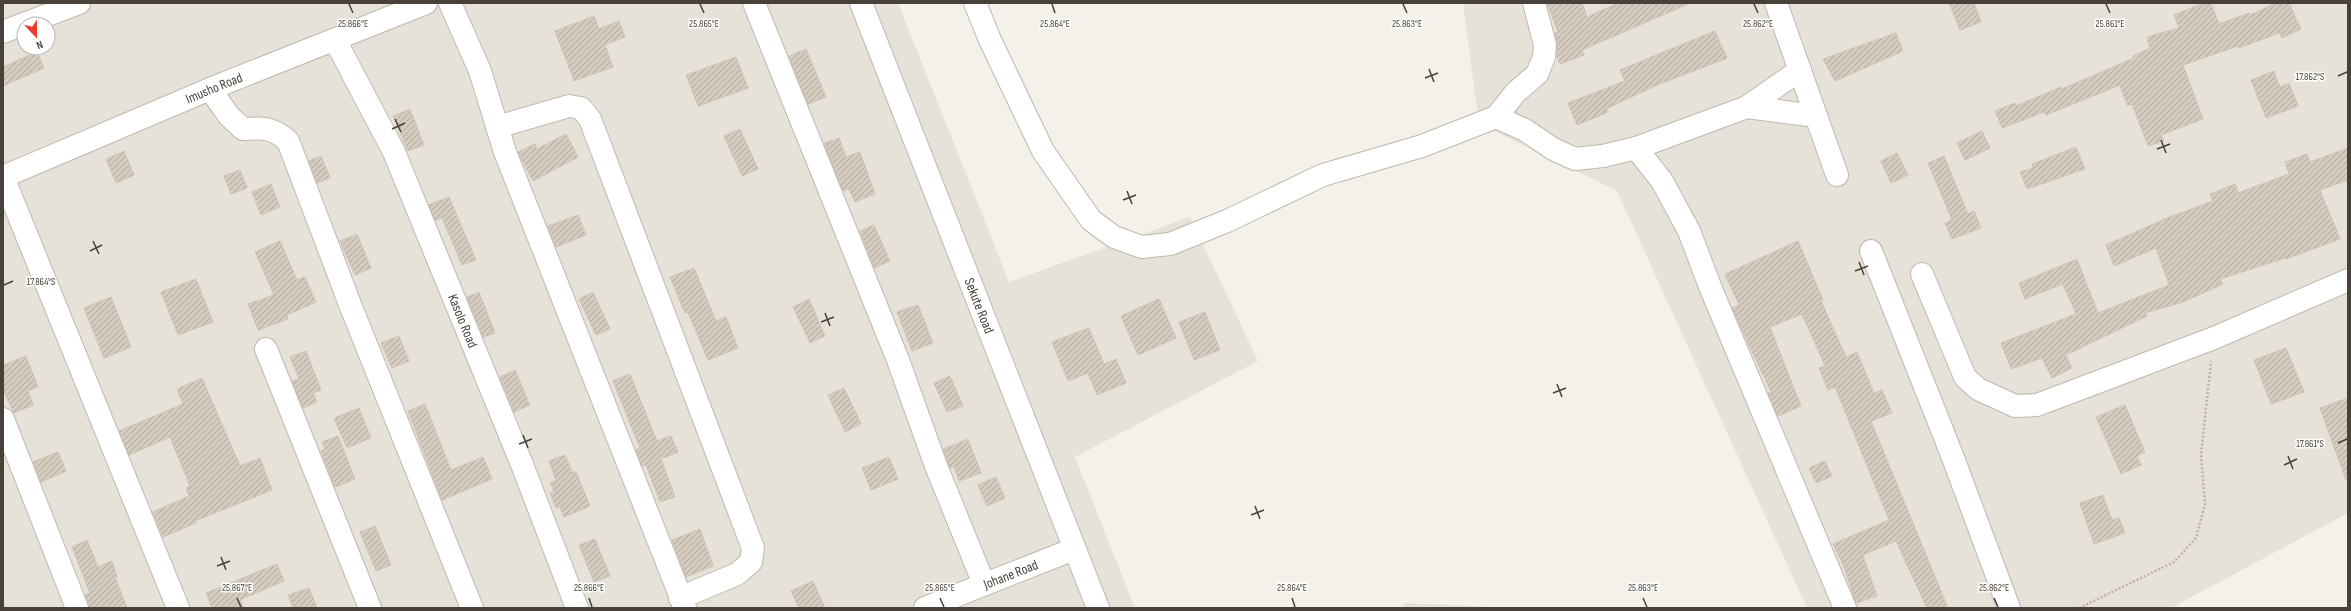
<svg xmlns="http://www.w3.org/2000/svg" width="2351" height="611" font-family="'Sofia Sans Condensed',sans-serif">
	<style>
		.residential { fill: #e7e2d9; fill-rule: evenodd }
		.building { fill: url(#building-hatch); stroke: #cfc3b4 }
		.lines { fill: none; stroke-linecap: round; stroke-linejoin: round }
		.minor-casing { stroke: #bfb8ad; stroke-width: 24 }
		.path { stroke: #c0b2a0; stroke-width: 2.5; stroke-dasharray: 2 2; stroke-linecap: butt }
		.minor { stroke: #fff; stroke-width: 22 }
		.ticks { fill: none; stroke: #484139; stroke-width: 1.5 }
		.labels { text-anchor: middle; stroke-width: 3; stroke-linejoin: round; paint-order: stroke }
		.street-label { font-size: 14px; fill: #484139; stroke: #fff }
		.ticks-label { font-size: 10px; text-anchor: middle; fill: #484139; stroke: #fff; stroke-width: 3; stroke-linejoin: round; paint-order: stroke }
	</style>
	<defs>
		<pattern id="building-hatch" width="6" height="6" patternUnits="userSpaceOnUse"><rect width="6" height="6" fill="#d5ccc0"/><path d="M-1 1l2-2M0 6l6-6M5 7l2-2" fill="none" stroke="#afa79d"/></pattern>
	</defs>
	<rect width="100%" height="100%" fill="#f4f0ea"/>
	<path class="residential" d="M 3,3 L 898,3 L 1009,282 L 1190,217 L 1258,361 L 1075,457 L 1135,608 L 3,608 ZM 24,24 L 48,24 L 48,48 L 24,48 Z
		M 1463,3 L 2348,3 L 2348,513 L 2171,608 L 1807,608 L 1617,191 L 1479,124 Z
		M 1405,603 L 1519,608 L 1400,608 Z"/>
	<path class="building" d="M 1547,3 L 1582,3 L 1587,17 L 1618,3 L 1688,4 L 1582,50 L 1584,55 L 1560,64 L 1557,57 L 1557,46 L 1555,33 L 1558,32 Z
		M 1949,3 L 1974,3 L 1981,22 L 1960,30 Z
		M 2204,3 L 2211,3 L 2219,24 L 2249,13 L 2250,15 L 2276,3 L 2289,3 L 2301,29 L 2282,38 L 2279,33 L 2239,48 L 2238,46 L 2183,65 L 2203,119 L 2161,135 L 2164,141 L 2148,146 L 2132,104 L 2127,105 L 2120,85 L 2046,115 L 2044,112 L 2002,128 L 1995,111 L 2015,103 L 2016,106 L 2061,87 L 2062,89 L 2134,58 L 2133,56 L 2150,48 L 2147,37 L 2179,28 L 2174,15 Z
		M 594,16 L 599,29 L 619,21 L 625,37 L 605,45 L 613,67 L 574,81 L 555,31 Z
		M 1715,31 L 1727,58 L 1657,85 L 1606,109 L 1608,112 L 1577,125 L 1568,103 L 1625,81 L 1620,70 Z
		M 1896,33 L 1903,51 L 1835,81 L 1823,59 Z
		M 806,49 L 826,97 L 808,104 L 789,56 Z
		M 37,52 L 44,68 L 3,86 L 3,67 Z
		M 736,57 L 748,88 L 698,106 L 686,75 Z
		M 2274,71 L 2280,87 L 2289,83 L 2298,106 L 2266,118 L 2251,80 Z
		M 410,109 L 424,145 L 408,151 L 393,116 Z
		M 740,129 L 758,169 L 742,176 L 724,136 Z
		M 1982,131 L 1990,148 L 1965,160 L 1957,143 Z
		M 566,134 L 578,157 L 533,181 L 518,152 L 535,144 L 537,149 Z
		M 839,138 L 846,157 L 860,152 L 875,194 L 855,202 L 849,189 L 843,191 L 824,143 Z
		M 2076,147 L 2085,169 L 2027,189 L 2020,172 L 2033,168 L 2032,164 Z
		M 2348,148 L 2348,180 L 2320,190 L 2340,239 L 2286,259 L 2285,258 L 2220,279 L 2223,284 L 2183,302 L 2145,313 L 2147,316 L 2066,355 L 2072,368 L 2052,378 L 2042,358 L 2011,369 L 2001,343 L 2076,314 L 2063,284 L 2025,299 L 2019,283 L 2077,259 L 2098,313 L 2169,285 L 2156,248 L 2114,266 L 2106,245 L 2167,218 L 2213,201 L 2210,194 L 2235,184 L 2238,193 L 2289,174 L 2285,162 L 2307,154 L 2310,162 Z
		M 124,151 L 134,175 L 116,183 L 106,159 Z
		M 1897,153 L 1908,175 L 1891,183 L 1881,161 Z
		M 321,156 L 330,178 L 317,183 L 309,161 Z
		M 1944,156 L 1968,214 L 1974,211 L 1981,228 L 1952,239 L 1945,223 L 1952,220 L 1928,163 Z
		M 240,170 L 247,188 L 231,194 L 224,176 Z
		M 271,184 L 280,207 L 261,215 L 252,192 Z
		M 449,197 L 476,260 L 462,265 L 442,218 L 435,220 L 429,205 Z
		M 578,215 L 586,235 L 556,247 L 548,226 Z
		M 874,225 L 890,261 L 874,268 L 860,231 Z
		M 357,234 L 371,268 L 355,275 L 340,241 Z
		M 280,241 L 297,280 L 305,277 L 316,302 L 287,315 L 288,319 L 258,330 L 248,304 L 274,295 L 255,252 Z
		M 1798,241 L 1823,300 L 1821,301 L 1846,357 L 1857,352 L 1874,393 L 1882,390 L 1892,413 L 1871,421 L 1948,608 L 1927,608 L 1896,541 L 1863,555 L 1877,596 L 1856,603 L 1843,564 L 1833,544 L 1889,520 L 1835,387 L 1828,390 L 1819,368 L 1825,366 L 1802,314 L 1770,327 L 1801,406 L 1778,416 L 1768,393 L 1771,392 L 1732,308 L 1739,305 L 1725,274 Z
		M 694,268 L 716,321 L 726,317 L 738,348 L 708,360 L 688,312 L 685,313 L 670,277 Z
		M 196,279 L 213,322 L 178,335 L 161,292 Z
		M 479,292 L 495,333 L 483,337 L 467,297 Z
		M 593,292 L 610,329 L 596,335 L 579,299 Z
		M 111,297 L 131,347 L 104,358 L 84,308 Z
		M 809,299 L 825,336 L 810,343 L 793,307 Z
		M 1159,299 L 1176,338 L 1138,355 L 1121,316 Z
		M 918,305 L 933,343 L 912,351 L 897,312 Z
		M 1205,312 L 1220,350 L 1194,360 L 1179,322 Z
		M 1089,328 L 1104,364 L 1116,359 L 1126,383 L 1097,395 L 1088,373 L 1068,381 L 1052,342 Z
		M 399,336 L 409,361 L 392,368 L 381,343 Z
		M 2286,348 L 2304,392 L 2271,404 L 2254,360 Z
		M 306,351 L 321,390 L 313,393 L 317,402 L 303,408 L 292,381 L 299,379 L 290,357 Z
		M 26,356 L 38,387 L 28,391 L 33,405 L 14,413 L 3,390 L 3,365 Z
		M 515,370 L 530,405 L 514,412 L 500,377 Z
		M 630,374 L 657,441 L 671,436 L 678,452 L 661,459 L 675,497 L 660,502 L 646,465 L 642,466 L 636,450 L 640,448 L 613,381 Z
		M 950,376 L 963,406 L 947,412 L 934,383 Z
		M 202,378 L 240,466 L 260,458 L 272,490 L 195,521 L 196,523 L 163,537 L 153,512 L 189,496 L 186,488 L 190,486 L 170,437 L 129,455 L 119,431 L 183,404 L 177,389 Z
		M 844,388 L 861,424 L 845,432 L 828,395 Z
		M 2348,398 L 2348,479 L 2346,480 L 2320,408 Z
		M 425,404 L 451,470 L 483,457 L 492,479 L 442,500 L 408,411 Z
		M 2125,405 L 2145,452 L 2137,456 L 2141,465 L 2121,474 L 2096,417 Z
		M 359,408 L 371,438 L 347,448 L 334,418 Z
		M 338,436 L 355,479 L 335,487 L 321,451 L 325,449 L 322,442 Z
		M 968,439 L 981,473 L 959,481 L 954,466 L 950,468 L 943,449 Z
		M 58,452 L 66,471 L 41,482 L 33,462 Z
		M 565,455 L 573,473 L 576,472 L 590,506 L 564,517 L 560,507 L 556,508 L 550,493 L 554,492 L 550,483 L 556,480 L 549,461 Z
		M 889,457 L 898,479 L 871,490 L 862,468 Z
		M 1825,461 L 1832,476 L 1816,483 L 1809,468 Z
		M 996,477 L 1005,498 L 987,506 L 978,485 Z
		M 2103,495 L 2112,520 L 2119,518 L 2125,533 L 2094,544 L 2080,503 Z
		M 375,526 L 391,565 L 376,571 L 360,532 Z
		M 700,529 L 713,566 L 686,577 L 672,540 Z
		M 595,539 L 610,576 L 594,582 L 579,545 Z
		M 87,540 L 98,567 L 112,561 L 117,577 L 115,577 L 127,608 L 89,608 L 85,595 L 90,593 L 72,547 Z
		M 277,564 L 284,581 L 240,600 L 244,608 L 212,608 L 206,593 Z
		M 813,581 L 825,608 L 799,608 L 791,591 Z
		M 309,588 L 317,608 L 293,608 L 288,595 Z"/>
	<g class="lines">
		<defs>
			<g id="minor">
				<path d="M 450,3 L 480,71 L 505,152 L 685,608"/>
				<path d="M 754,3 L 898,360 L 936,466 L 984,584"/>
				<path id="s1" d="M 861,3 L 1098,608"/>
				<path d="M 975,3 L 990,40 L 1043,151 L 1091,220 L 1114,237 L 1142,247 L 1170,244 L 1227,221 L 1323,175 L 1422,146 L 1496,117 L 1516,92 L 1537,74 L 1544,57 L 1545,45 L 1534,3"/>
				<path d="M 1776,3 L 1837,175"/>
				<path d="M 24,24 L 79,3"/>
				<path d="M 3,32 L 24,24"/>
				<path id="s2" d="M 335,40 L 394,152 L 523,467 L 577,608"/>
				<path d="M 210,89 L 229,116 L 243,129 C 263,128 272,127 288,141 L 351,307 L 472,608"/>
				<path d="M 1747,107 L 1816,116"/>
				<path d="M 1496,117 L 1525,130 L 1553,149 L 1575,159 L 1603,156 L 1636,148 L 1747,107 L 1800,70"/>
				<path d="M 497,127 L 569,106 L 581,108 L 590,119 L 753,548 L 751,562 L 737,574 L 680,598"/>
				<path d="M 1636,148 L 1662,181 L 1689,231 L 1711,289 L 1845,608"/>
				<path d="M 3,177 L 178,608"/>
				<path id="s3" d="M 3,177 L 210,89 L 426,3"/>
				<path d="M 1871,251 L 1952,455 L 2009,608"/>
				<path d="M 1922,274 L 1965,377 L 1978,389 L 2015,406 L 2037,405 L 2214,338 L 2348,280"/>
				<path d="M 266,349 L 370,608"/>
				<path d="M 3,419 L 77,608"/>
				<path id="s4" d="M 925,608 L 1074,549"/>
			</g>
		</defs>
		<use href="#minor" class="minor-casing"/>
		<path class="path" d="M 2079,608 L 2174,562 L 2196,538 L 2205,504 L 2201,455 L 2211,361"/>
		<use href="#minor" class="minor"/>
	</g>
	<path class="ticks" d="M 349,4 L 353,13M 700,4 L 704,13M 1052,4 L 1055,13M 1403,4 L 1407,13M 1754,4 L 1758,13M 2106,4 L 2110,13M 1429,69 L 1434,82M 2338,76 L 2347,72M 1425,78 L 1438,73M 395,119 L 401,132M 392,129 L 405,123M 2161,140 L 2166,153M 2157,149 L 2170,144M 1127,191 L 1132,204M 1123,200 L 1136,195M 93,241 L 99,254M 90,251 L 102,245M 1859,262 L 1864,275M 1855,271 L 1868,266M 4,285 L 13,281M 825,313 L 830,326M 821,322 L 834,317M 1557,384 L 1562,397M 1553,393 L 1566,388M 523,435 L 528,448M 2338,443 L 2347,439M 519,444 L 532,439M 2288,456 L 2293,469M 2284,465 L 2297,459M 1255,506 L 1260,519M 1251,515 L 1264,510M 221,557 L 226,570M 217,566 L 230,561M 237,598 L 241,607M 589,598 L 592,607M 940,598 L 944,607M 1292,598 L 1295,607M 1643,598 L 1647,607M 1994,598 L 1998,607"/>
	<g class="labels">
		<g class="street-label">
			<text dy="5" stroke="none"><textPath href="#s3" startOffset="229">Imusho Road</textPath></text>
			<text dy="5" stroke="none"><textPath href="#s1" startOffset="325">Sekute Road</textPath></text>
			<text dy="5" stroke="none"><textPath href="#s2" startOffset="309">Kasolo Road</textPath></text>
			<text dy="5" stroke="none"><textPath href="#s4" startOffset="92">Johane Road</textPath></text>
		</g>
	</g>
	<g class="ticks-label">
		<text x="353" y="27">25.866°E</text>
		<text x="704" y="27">25.865°E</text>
		<text x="1055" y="27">25.864°E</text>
		<text x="1407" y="27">25.863°E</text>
		<text x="1758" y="27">25.862°E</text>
		<text x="2110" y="27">25.861°E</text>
		<text x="2310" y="80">17.862°S</text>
		<text x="41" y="285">17.864°S</text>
		<text x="2310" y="447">17.861°S</text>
		<text x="237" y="591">25.867°E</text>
		<text x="589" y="591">25.866°E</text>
		<text x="940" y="591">25.865°E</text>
		<text x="1292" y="591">25.864°E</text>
		<text x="1643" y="591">25.863°E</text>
		<text x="1994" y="591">25.862°E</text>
	</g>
	<rect width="2351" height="611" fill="none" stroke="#484139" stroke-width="8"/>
	<g transform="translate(36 36) rotate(158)"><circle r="19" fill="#ffffff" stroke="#b6b3b0"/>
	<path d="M0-3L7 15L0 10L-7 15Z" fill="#eb3c2b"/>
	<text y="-6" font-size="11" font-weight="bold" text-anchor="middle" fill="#484139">N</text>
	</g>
</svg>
